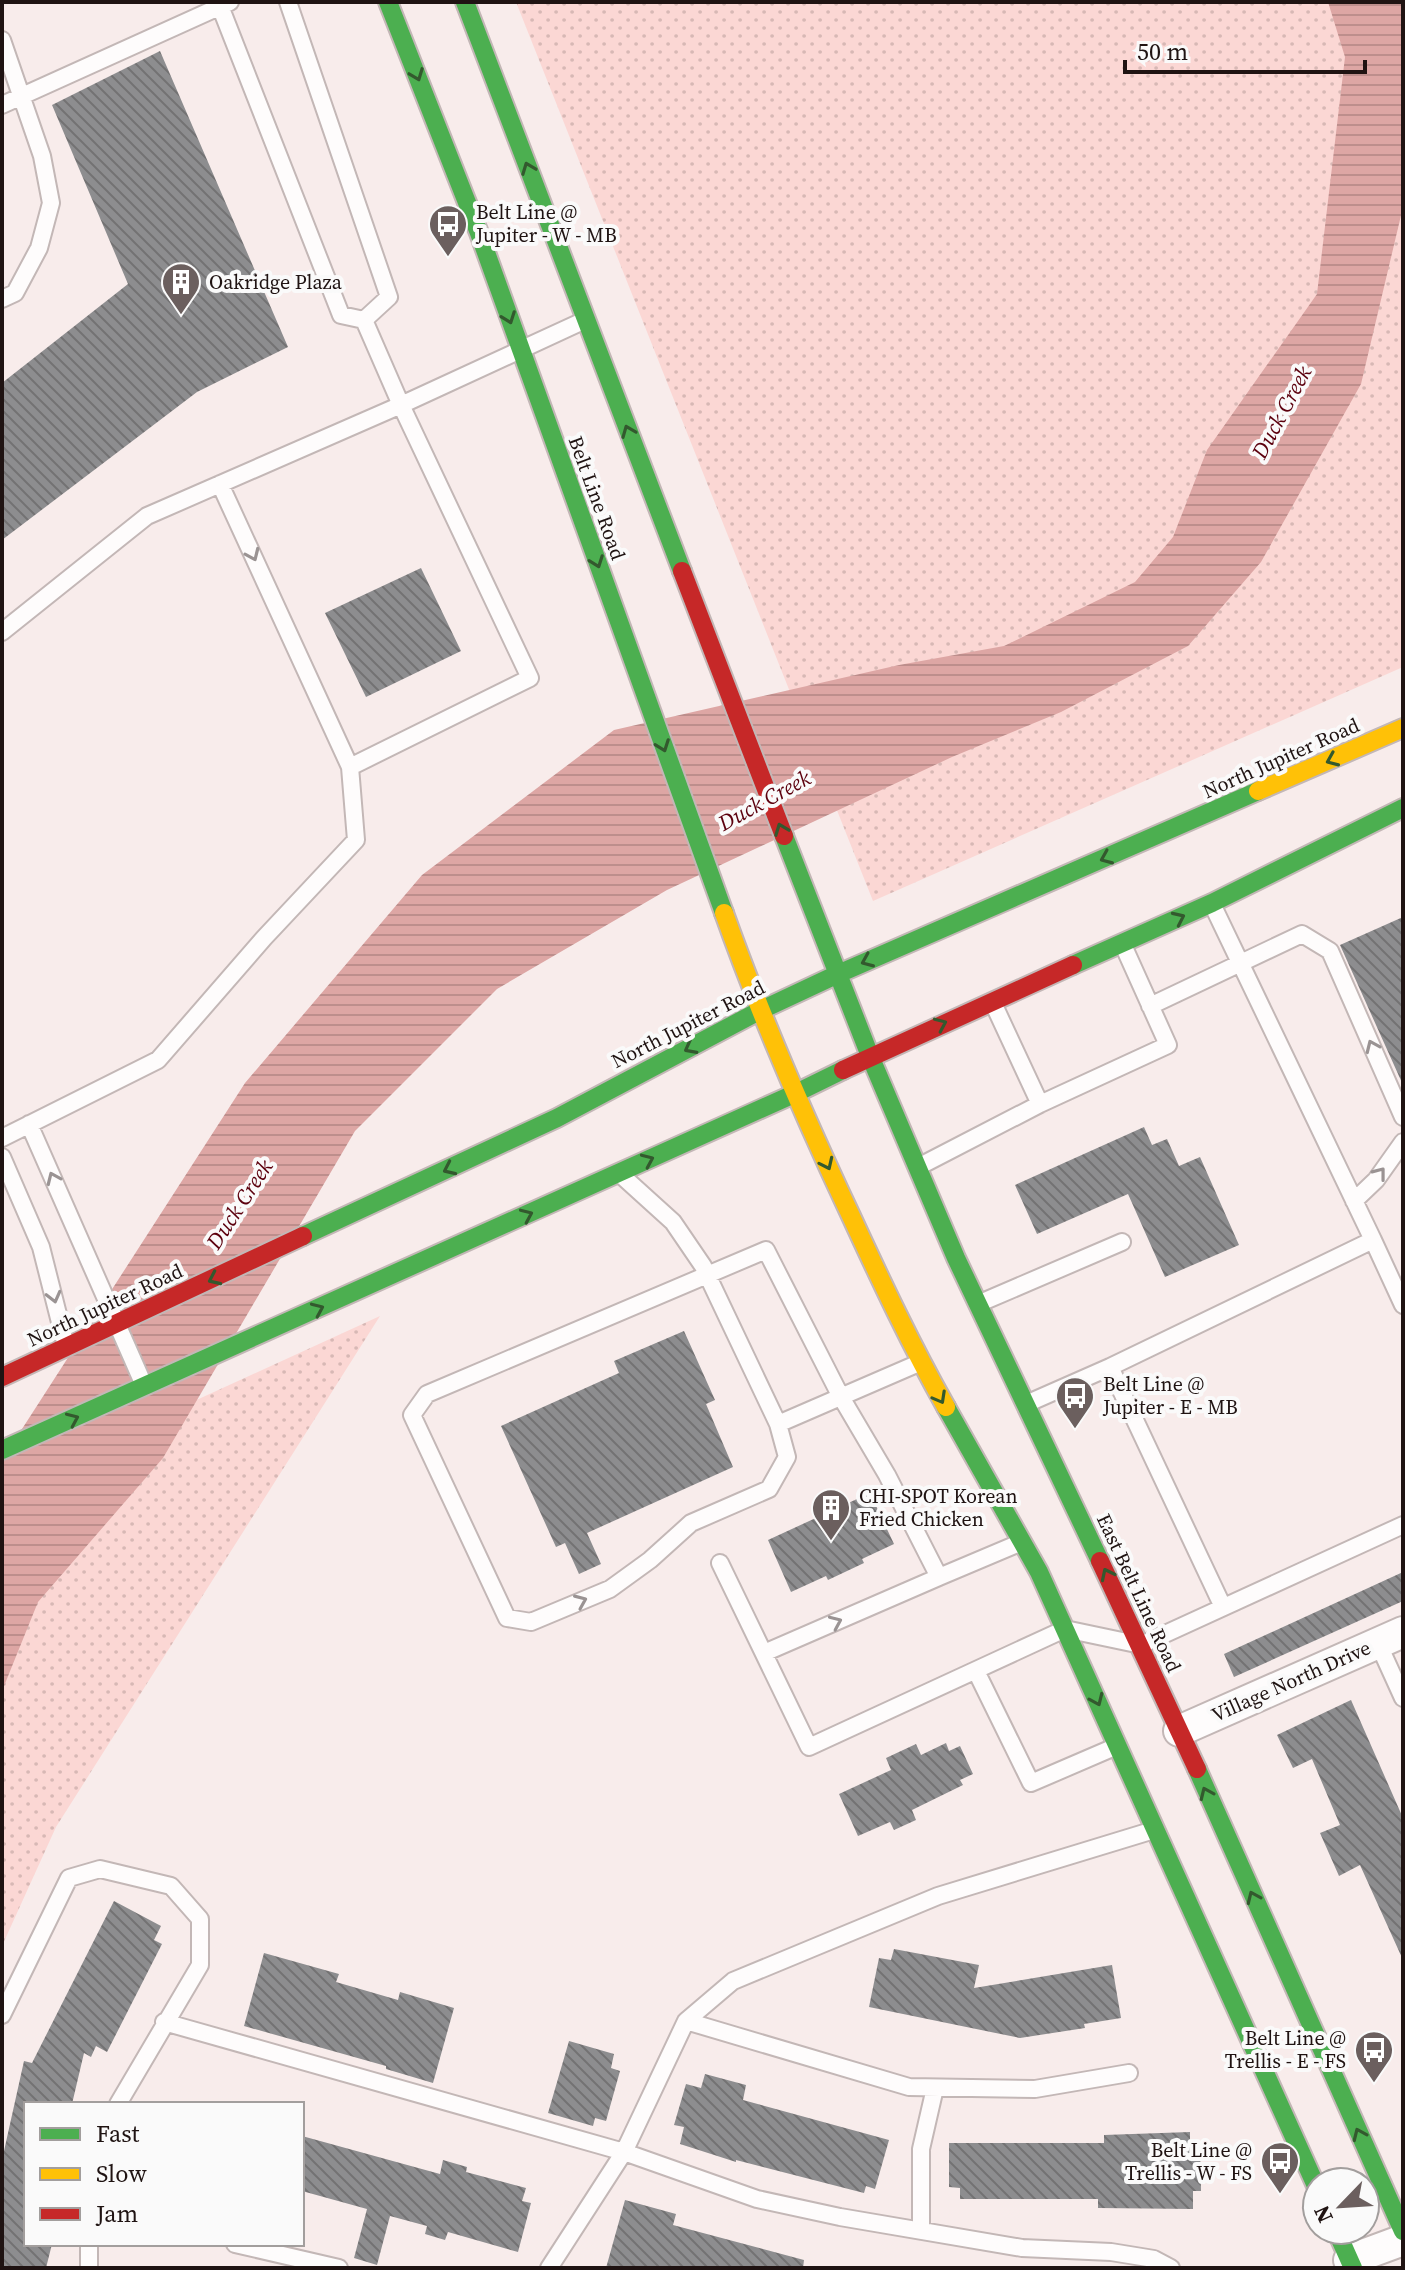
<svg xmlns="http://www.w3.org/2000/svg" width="1405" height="2270" font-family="'Source Serif 4',serif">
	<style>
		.green { fill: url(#green-dots) }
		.water { fill: url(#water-rules) }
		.building { fill: url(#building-back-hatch) }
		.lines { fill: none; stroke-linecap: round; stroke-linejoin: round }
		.lane-casing { stroke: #c3b7b6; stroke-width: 20 }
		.street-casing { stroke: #c3b7b6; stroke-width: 34 }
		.fast-casing { stroke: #c3b7b6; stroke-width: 22 }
		.slow-casing { stroke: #c3b7b6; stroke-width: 22 }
		.jam-casing { stroke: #c3b7b6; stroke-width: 22 }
		.lane { stroke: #fefcfc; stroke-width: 16 }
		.street { stroke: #fefcfc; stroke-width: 30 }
		.fast { stroke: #4caf50; stroke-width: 18 }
		.slow { stroke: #ffc107; stroke-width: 18 }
		.jam { stroke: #c62828; stroke-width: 18 }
		.oneway { stroke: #33592e }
		.oneway2 { stroke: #9a9393 }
		.labels { text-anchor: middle; stroke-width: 8; stroke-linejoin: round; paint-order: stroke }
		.poi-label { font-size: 20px; fill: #1f1312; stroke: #fafafa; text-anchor: start }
		.street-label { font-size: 20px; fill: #1f1312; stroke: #fafafa }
		.water-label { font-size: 22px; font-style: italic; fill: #5c010e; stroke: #fafafa }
	</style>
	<defs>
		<pattern id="green-dots" width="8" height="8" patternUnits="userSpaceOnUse" patternTransform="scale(2)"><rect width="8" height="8" fill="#fbd7d4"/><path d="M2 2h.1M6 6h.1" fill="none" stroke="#d7b8b5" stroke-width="1.8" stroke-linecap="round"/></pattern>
		<pattern id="water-rules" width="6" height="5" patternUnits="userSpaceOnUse" patternTransform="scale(2)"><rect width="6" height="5" fill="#dda6a4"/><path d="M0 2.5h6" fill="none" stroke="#bd8e8c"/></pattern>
		<pattern id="building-back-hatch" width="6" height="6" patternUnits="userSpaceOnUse" patternTransform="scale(2)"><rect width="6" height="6" fill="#8d8d8f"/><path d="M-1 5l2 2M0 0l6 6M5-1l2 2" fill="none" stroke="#737273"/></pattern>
	</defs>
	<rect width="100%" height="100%" fill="#f8eceb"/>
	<path class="green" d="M 516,2 L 1403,2 L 1403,667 L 873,901 Z
		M 380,1316 L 56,1827 L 2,1946 L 2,1489 Z"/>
	<path class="water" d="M 1328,2 L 1403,2 L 1403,207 L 1361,384 L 1261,562 L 1188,646 L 1061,712 L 952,757 L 667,890 L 497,989 L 355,1131 L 163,1458 L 38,1602 L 2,1691 L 2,1460 L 245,1083 L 422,875 L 614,730 L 899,665 L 1004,646 L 1135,582 L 1173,537 L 1207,450 L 1317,294 L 1345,57 Z"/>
	<path class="building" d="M 160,51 L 288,347 L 197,392 L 2,540 L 2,383 L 128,284 L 52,105 Z
		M 421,568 L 461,651 L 366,697 L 325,613 Z
		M 1403,917 L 1403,1085 L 1340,945 Z
		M 1144,1127 L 1152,1145 L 1167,1139 L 1179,1166 L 1200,1157 L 1239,1245 L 1165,1277 L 1128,1194 L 1037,1234 L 1015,1185 Z
		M 684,1331 L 715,1400 L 706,1404 L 733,1467 L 587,1533 L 601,1564 L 579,1574 L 565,1543 L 556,1547 L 501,1426 L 619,1373 L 614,1361 Z
		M 870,1493 L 894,1544 L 862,1559 L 864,1563 L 828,1580 L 826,1576 L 791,1592 L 768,1540 Z
		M 1403,1572 L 1403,1601 L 1234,1677 L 1224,1654 Z
		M 1351,1700 L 1403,1818 L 1403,1960 L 1360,1865 L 1339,1876 L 1320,1833 L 1340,1825 L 1312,1759 L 1293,1768 L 1277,1735 Z
		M 946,1743 L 949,1751 L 960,1746 L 973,1774 L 960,1780 L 963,1785 L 912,1810 L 916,1820 L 894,1830 L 890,1822 L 858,1836 L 839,1794 L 891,1770 L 886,1758 L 916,1744 L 921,1755 Z
		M 114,1901 L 161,1926 L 154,1940 L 162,1944 L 107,2052 L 96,2046 L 91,2057 L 84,2053 L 72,2104 L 26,2104 L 26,2244 L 52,2244 L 46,2268 L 2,2268 L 2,2160 L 24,2061 L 32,2063 Z
		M 894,1949 L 979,1965 L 974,1988 L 1112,1965 L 1121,2018 L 1084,2024 L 1085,2028 L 1020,2038 L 869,2007 L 879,1958 L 891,1960 Z
		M 264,1953 L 339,1974 L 336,1982 L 398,2000 L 400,1992 L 454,2008 L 433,2083 L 386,2069 L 386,2066 L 244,2026 Z
		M 569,2041 L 614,2054 L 611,2068 L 620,2071 L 606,2121 L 595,2118 L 593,2126 L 548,2113 Z
		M 705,2074 L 746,2085 L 743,2100 L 889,2140 L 875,2189 L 866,2186 L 864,2193 L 736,2160 L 736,2162 L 680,2144 L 684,2127 L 674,2125 L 686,2084 L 701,2088 Z
		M 1190,2132 L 1190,2147 L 1200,2146 L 1201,2191 L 1193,2191 L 1193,2209 L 1098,2208 L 1098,2199 L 960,2199 L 960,2188 L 949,2187 L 949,2143 L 1104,2143 L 1104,2135 Z
		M 302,2136 L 440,2174 L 443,2160 L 467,2167 L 466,2172 L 526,2188 L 522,2201 L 531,2203 L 518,2252 L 448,2232 L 445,2240 L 425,2234 L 427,2226 L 390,2216 L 377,2265 L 354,2258 L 367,2209 L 302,2191 Z
		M 625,2200 L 676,2214 L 673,2225 L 804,2260 L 803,2268 L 606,2268 Z"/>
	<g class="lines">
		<defs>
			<path id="lane" d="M 220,6 L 341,315 L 364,320
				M 2,40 L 42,156 L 51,203 L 39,248 L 15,293 L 2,299
				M 2,105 L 230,2
				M 220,484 L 350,767
				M 2,632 L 147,516 L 401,405 L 583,321
				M 1150,1006 L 1302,934 L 1330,951 L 1403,1117
				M 1040,1104 L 1168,1045 L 1123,945
				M 29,1124 L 143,1383
				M 2,1138 L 158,1060 L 264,938 L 356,840 L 350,767 L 530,678 L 401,405 L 364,320 L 389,297 L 288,2
				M 2,1157 L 41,1247 L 66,1346
				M 918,1167 L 1040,1104 L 993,1003
				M 620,1174 L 673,1222 L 703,1266 L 778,1424 L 919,1363
				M 1354,1201 L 1376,1180 L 1403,1142
				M 1373,1240 L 1403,1305
				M 980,1303 L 1122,1242
				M 1110,1367 L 1223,1607
				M 1026,1404 L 1110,1367 L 1373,1240 L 1212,904
				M 720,1563 L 809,1747 L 1065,1629 L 1141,1645 L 1403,1525
				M 939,1577 L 1022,1542
				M 1378,1643 L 1403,1698
				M 764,1653 L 939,1577 L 887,1475 L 841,1397 L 766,1250 L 427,1394 L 412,1415 L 507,1618 L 531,1622 L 610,1589 L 650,1560 L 691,1523 L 769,1489 L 787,1457 L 778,1424
				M 976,1671 L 1031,1783 L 1117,1746
				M 2,2015 L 69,1878 L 100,1869 L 171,1886 L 200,1919 L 200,1965 L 118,2104
				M 686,2021 L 909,2087 L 1035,2089 L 1129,2073
				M 164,2022 L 624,2152 L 757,2199 L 840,2217 L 1022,2248 L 1111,2252 L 1154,2259 L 1171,2268
				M 921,2231 L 921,2149 L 935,2088
				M 235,2244 L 339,2268
				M 89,2268 L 89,2244
				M 549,2268 L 624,2152 L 686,2021 L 733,1981 L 938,1896 L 1154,1830"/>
			<path id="street" d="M 1179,1731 L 1403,1632
				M 1349,2260 L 1403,2240"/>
			<path id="fast" d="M 388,2 L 479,233 L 724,913
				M 465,2 L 682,571
				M 784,836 L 870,1056 L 956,1258 L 1100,1561
				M 1073,965 L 1212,903 L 1403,808
				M 303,1236 L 557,1118 L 759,1011 L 838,974 L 1258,791
				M 946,1407 L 1039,1572 L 1317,2188
				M 2,1450 L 794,1094 L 843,1070
				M 1197,1769 L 1403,2231
				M 1336,2230 L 1353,2268"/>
			<path id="slow" d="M 1258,791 L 1403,728
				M 724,913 C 761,1017 804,1116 851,1216 C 881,1281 911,1345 946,1407"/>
			<path id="jam" d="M 682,571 L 784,836
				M 843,1070 L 1073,965
				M 2,1377 L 303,1236
				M 1100,1561 L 1197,1769"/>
		</defs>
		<use href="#lane" class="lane-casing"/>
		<use href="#street" class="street-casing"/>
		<use href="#fast" class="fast-casing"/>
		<use href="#slow" class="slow-casing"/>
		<use href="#jam" class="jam-casing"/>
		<use href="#lane" class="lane"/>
		<use href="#street" class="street"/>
		<use href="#fast" class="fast"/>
		<use href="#slow" class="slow"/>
		<use href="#jam" class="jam"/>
	</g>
	<defs><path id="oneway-chevron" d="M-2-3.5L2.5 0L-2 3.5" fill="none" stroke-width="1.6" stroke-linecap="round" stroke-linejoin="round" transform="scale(2)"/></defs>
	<g class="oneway">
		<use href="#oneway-chevron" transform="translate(417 75) rotate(69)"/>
		<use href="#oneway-chevron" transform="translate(528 168) rotate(-111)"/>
		<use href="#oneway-chevron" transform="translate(509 318) rotate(70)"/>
		<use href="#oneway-chevron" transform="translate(628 431) rotate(-112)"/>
		<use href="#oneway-chevron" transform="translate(597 562) rotate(70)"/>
		<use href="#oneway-chevron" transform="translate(663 746) rotate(70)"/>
		<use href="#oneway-chevron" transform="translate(1332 760) rotate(157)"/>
		<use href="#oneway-chevron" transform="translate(781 829) rotate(-111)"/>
		<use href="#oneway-chevron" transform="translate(1106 858) rotate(157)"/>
		<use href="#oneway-chevron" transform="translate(1179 918) rotate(-25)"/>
		<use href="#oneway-chevron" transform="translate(867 961) rotate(157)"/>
		<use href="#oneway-chevron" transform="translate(941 1024) rotate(-24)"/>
		<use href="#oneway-chevron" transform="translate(690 1048) rotate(152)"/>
		<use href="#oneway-chevron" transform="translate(648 1160) rotate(-24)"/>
		<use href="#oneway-chevron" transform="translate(827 1164) rotate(65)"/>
		<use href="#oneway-chevron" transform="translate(449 1169) rotate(155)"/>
		<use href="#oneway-chevron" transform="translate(527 1215) rotate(-24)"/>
		<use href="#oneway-chevron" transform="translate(214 1279) rotate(155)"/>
		<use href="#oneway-chevron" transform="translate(318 1309) rotate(-24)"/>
		<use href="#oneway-chevron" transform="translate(940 1398) rotate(61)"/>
		<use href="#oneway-chevron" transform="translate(73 1419) rotate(-24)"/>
		<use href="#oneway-chevron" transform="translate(1107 1574) rotate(-116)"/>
		<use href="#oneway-chevron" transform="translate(1097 1700) rotate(66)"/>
		<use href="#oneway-chevron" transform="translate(1206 1793) rotate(-114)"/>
		<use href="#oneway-chevron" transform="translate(1253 1897) rotate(-114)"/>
		<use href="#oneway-chevron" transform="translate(1359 2134) rotate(-114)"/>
	</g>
	<g class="oneway2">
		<use href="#oneway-chevron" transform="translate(253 555) rotate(66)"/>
		<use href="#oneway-chevron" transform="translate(1372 1046) rotate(-114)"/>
		<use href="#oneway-chevron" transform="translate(1380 1173) rotate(-52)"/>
		<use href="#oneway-chevron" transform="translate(53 1178) rotate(-114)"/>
		<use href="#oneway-chevron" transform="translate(54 1297) rotate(76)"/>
		<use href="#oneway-chevron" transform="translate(581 1601) rotate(-23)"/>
		<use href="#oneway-chevron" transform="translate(836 1622) rotate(-24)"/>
	</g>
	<defs>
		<symbol id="bus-pin" viewBox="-11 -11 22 30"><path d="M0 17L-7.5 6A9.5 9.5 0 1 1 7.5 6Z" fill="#6b5f5e" stroke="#fafafa"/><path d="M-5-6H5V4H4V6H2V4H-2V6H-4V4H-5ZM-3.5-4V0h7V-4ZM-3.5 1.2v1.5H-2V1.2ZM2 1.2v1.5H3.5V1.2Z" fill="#fff"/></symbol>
		<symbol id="building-pin" viewBox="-11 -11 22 30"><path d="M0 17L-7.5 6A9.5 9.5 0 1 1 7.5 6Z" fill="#6b5f5e" stroke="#fafafa"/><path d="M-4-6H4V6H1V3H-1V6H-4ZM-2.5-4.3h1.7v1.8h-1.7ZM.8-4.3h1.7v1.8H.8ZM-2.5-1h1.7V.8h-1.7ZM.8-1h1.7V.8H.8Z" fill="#fff"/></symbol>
	</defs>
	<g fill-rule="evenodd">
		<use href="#bus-pin" x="426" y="202" width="44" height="60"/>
		<use href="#building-pin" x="159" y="260" width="44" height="60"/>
		<use href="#bus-pin" x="1053" y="1374" width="44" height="60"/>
		<use href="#building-pin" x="809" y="1486" width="44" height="60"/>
		<use href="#bus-pin" x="1352" y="2028" width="44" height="60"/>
		<use href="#bus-pin" x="1258" y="2139" width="44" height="60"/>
	</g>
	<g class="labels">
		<g class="poi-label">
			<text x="476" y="219">Belt Line @<tspan x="476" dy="23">Jupiter - W - MB</tspan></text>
			<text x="209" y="289">Oakridge Plaza</text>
			<text x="1103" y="1391">Belt Line @<tspan x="1103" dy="23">Jupiter - E - MB</tspan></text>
			<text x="859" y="1503">CHI-SPOT Korean<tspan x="859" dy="23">Fried Chicken</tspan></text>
			<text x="1346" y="2045" text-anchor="end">Belt Line @<tspan x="1346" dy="23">Trellis - E - FS</tspan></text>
			<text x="1252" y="2157" text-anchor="end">Belt Line @<tspan x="1252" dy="23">Trellis - W - FS</tspan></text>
		</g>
		<g class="street-label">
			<text transform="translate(597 498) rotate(70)" y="7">Belt Line Road</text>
			<text transform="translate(1281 758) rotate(-24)" y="7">North Jupiter Road</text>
			<text transform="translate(688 1024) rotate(-27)" y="7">North Jupiter Road</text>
			<text transform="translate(105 1305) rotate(-25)" y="7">North Jupiter Road</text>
			<text transform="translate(1139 1593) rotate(65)" y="7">East Belt Line Road</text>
			<text transform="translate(1291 1681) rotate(-24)" y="7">Village North Drive</text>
		</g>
		<g class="water-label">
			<text transform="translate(1281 412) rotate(-62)" y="8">Duck Creek</text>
			<text transform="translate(764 800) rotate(-29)" y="8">Duck Creek</text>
			<text transform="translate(239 1204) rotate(-57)" y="8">Duck Creek</text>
		</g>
	</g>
	<rect width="1405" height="2270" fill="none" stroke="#1f1312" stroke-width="8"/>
	<rect x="24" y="2102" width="280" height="144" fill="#fafafa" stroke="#a29e9d" stroke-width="2"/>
	<rect x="40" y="2128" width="40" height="12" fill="#4caf50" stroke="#a29e9d" stroke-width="2"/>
	<text x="96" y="2142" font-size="24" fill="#1f1312">Fast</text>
	<rect x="40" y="2168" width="40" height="12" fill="#ffc107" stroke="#a29e9d" stroke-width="2"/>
	<text x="96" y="2182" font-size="24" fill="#1f1312">Slow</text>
	<rect x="40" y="2208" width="40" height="12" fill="#c62828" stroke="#a29e9d" stroke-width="2"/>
	<text x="96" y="2222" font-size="24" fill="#1f1312">Jam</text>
	<g transform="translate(1341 2206) rotate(245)"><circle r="38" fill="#fafafa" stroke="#a29e9d" stroke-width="2"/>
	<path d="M0-6L14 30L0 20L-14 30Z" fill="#6b5f5e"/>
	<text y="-12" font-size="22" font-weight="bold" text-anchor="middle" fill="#1f1312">N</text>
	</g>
	<path d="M1125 60v12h240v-12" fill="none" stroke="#1f1312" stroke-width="4"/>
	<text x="1137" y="60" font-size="24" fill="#1f1312" stroke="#fafafa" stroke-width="6" paint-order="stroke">50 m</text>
</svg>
